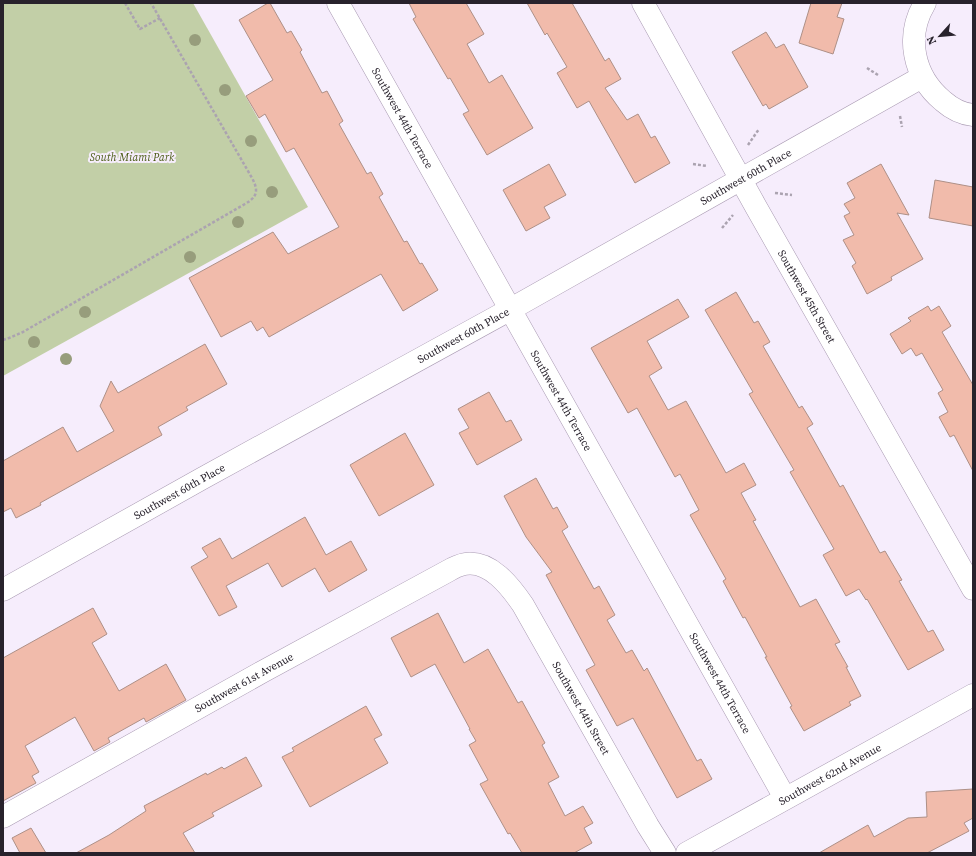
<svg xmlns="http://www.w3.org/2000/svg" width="976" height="856" font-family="'Source Serif 4',serif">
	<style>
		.green { fill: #c2cfa7 }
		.building { fill: #f1bbab; stroke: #ae9087 }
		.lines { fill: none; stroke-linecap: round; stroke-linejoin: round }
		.minor-casing { stroke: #a99ab2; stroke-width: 23 }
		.tertiary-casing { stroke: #a99ab2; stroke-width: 23 }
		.path { stroke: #aba3b0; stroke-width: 2.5; stroke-dasharray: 3 2; stroke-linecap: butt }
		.minor { stroke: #fff; stroke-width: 22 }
		.tertiary { stroke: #fff; stroke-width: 22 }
		.tree { fill: #979d7c }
		.labels { text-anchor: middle; stroke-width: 4; stroke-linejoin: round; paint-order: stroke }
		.street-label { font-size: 11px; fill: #28222c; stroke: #f6edfc }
		.park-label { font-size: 11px; font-style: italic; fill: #4a5c14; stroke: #f6edfc }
	</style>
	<rect width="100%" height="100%" fill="#f6edfc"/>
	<path class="green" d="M 3,3 L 193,3 L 308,207 L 3,376 Z"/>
	<path class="building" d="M 268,3 L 270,3 L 287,33 L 291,31 L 302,50 L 300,52 L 322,93 L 327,91 L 343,121 L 339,124 L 367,174 L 371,172 L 383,194 L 379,197 L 404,242 L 407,241 L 420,264 L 422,263 L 438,290 L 403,311 L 381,274 L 269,337 L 263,327 L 257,331 L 251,321 L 221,337 L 189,278 L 273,232 L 288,254 L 339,227 L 294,148 L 286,152 L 265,114 L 259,118 L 246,96 L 273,80 L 239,20 Z
		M 409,3 L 466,3 L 484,34 L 467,44 L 489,83 L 502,75 L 533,128 L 487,155 L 463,114 L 469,111 L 450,78 L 448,79 L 413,19 L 416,17 Z
		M 527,3 L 572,3 L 605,61 L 609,58 L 621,79 L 605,88 L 627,120 L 638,114 L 651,138 L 655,136 L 670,163 L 635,183 L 589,101 L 577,108 L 557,73 L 567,67 L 547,33 L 545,35 Z
		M 811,3 L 842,3 L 837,17 L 844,19 L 833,54 L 799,43 Z
		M 766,32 L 776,48 L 784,44 L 808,87 L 769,109 L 766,104 L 763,106 L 732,52 Z
		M 549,164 L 566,195 L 544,207 L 550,218 L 526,231 L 503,190 Z
		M 881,164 L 909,215 L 897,213 L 923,259 L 891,277 L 892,280 L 867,294 L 852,266 L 856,263 L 843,240 L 854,235 L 844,216 L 850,213 L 844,204 L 855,198 L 847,183 Z
		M 935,180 L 973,187 L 973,226 L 929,218 Z
		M 736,292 L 754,323 L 758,321 L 770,342 L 763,346 L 799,408 L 802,406 L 813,424 L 807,428 L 840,487 L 843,485 L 880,553 L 885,551 L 892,563 L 902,580 L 899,581 L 928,632 L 933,630 L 944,650 L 908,670 L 867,599 L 866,600 L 859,589 L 846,596 L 823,555 L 834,549 L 790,472 L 794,470 L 749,394 L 753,392 L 705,310 Z
		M 678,299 L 689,317 L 647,341 L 662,368 L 649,376 L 668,410 L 686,401 L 726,473 L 744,463 L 756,485 L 741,493 L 756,520 L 753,521 L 800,607 L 816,599 L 840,642 L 835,644 L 848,667 L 846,667 L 861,696 L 849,702 L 851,705 L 804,731 L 790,707 L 792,706 L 765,657 L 767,657 L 745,617 L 743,618 L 723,581 L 726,579 L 690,515 L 699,510 L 680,474 L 675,477 L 637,408 L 628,413 L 591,348 Z
		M 928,306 L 931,311 L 939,306 L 951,326 L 942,332 L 973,385 L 973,471 L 954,435 L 950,437 L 939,417 L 948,412 L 938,393 L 943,390 L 922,353 L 916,356 L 911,348 L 902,354 L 890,334 L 911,321 L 908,318 Z
		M 205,344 L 227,384 L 186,407 L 188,410 L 158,427 L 162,435 L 40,503 L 41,505 L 16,518 L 11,508 L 3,512 L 3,461 L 63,427 L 77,452 L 114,431 L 100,406 L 111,381 L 118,393 Z
		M 489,392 L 506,422 L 511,420 L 522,440 L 477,465 L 459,433 L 469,428 L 458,409 Z
		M 405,433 L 434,485 L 379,516 L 350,465 Z
		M 536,478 L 553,509 L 557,507 L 568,527 L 562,531 L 594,589 L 599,586 L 615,615 L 607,620 L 626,653 L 632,650 L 644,671 L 647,668 L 697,761 L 701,759 L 712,779 L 677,798 L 633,718 L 617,726 L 586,670 L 595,665 L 546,575 L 552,572 L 526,537 L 504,496 Z
		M 305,517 L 326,555 L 351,541 L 367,570 L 329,592 L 315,568 L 282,587 L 268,563 L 226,586 L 237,607 L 219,616 L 191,567 L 208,557 L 202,548 L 220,538 L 232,559 Z
		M 93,608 L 107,634 L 92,643 L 119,691 L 166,664 L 186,700 L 146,722 L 144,718 L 108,738 L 110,742 L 94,751 L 75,717 L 25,746 L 39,772 L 32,776 L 36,783 L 3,801 L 3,658 Z
		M 438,613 L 464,663 L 488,649 L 518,703 L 522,701 L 545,743 L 542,745 L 559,777 L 548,783 L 565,816 L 583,806 L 593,823 L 584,828 L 592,843 L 574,853 L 522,853 L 510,833 L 508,834 L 480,784 L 488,780 L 469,745 L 476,741 L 469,729 L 470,729 L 435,664 L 411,677 L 391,638 Z
		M 366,706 L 382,735 L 374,739 L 388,763 L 310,807 L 282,757 L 294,751 L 292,748 Z
		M 246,757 L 262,786 L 212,813 L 214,816 L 183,833 L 195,853 L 76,853 L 109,835 L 146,811 L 144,806 L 206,773 L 207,775 L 222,767 L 224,769 Z
		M 973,789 L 973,818 L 964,823 L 969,831 L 927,853 L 819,853 L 868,825 L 874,837 L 908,818 L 927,817 L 926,792 Z
		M 31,828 L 46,853 L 20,853 L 12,838 Z"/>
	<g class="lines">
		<defs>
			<g id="minor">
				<path id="s1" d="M 338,3 L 785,798"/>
				<path id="s2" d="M 643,3 L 756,207 L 973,589"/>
				<path d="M 925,3 C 905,36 913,76 943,101 C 951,108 962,114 973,115"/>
				<path id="s3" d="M 3,590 L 203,478 L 511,309 L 922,77"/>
				<path id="s4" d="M 3,817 L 262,672 L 448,571 C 453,568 459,565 465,564 C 490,560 510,586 523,605 L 648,826 L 665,853"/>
			</g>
			<g id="tertiary">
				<path id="s5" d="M 687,853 L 973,695"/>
			</g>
		</defs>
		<use href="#minor" class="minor-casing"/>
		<use href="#tertiary" class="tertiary-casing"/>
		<path class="path" d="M 125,3 L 140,29 L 160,18
			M 867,68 L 878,75
			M 900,116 L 902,127
			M 748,145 L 759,129
			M 693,164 L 707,166
			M 775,193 L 792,195
			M 722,228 L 733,215
			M 3,340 L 9,338 L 23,332 L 245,204 C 257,197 259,191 252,178 L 151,3"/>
		<use href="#minor" class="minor"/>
		<use href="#tertiary" class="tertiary"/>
	</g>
	<g class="tree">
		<circle cx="195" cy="40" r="6"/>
		<circle cx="225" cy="90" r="6"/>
		<circle cx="251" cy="141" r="6"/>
		<circle cx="272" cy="192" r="6"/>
		<circle cx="238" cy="222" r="6"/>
		<circle cx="190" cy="257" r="6"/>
		<circle cx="85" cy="312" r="6"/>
		<circle cx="34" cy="342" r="6"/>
		<circle cx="66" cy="359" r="6"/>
	</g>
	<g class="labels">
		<g class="street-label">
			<text dy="4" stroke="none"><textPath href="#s1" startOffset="132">Southwest 44th Terrace</textPath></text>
			<text dy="4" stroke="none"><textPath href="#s3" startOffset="850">Southwest 60th Place</textPath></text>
			<text dy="4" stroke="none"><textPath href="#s2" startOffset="336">Southwest 45th Street</textPath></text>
			<text dy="4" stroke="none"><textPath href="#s3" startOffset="526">Southwest 60th Place</textPath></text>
			<text dy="4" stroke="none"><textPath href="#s1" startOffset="456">Southwest 44th Terrace</textPath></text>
			<text dy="4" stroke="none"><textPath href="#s3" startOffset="202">Southwest 60th Place</textPath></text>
			<text dy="4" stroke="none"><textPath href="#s4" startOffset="276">Southwest 61st Avenue</textPath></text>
			<text dy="4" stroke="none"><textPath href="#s1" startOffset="780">Southwest 44th Terrace</textPath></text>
			<text dy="4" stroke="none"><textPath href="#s4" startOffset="720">Southwest 44th Street</textPath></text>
			<text dy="4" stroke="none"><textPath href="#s5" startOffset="163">Southwest 62nd Avenue</textPath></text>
		</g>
		<g class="park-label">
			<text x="132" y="161">South Miami Park</text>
		</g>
	</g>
	<rect width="976" height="856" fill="none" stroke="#28222c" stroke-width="8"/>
	<g transform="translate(940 36) rotate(243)" stroke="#f6edfc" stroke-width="3" paint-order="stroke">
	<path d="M0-3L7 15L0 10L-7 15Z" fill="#28222c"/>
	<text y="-6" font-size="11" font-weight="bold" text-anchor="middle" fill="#28222c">N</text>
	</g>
</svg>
